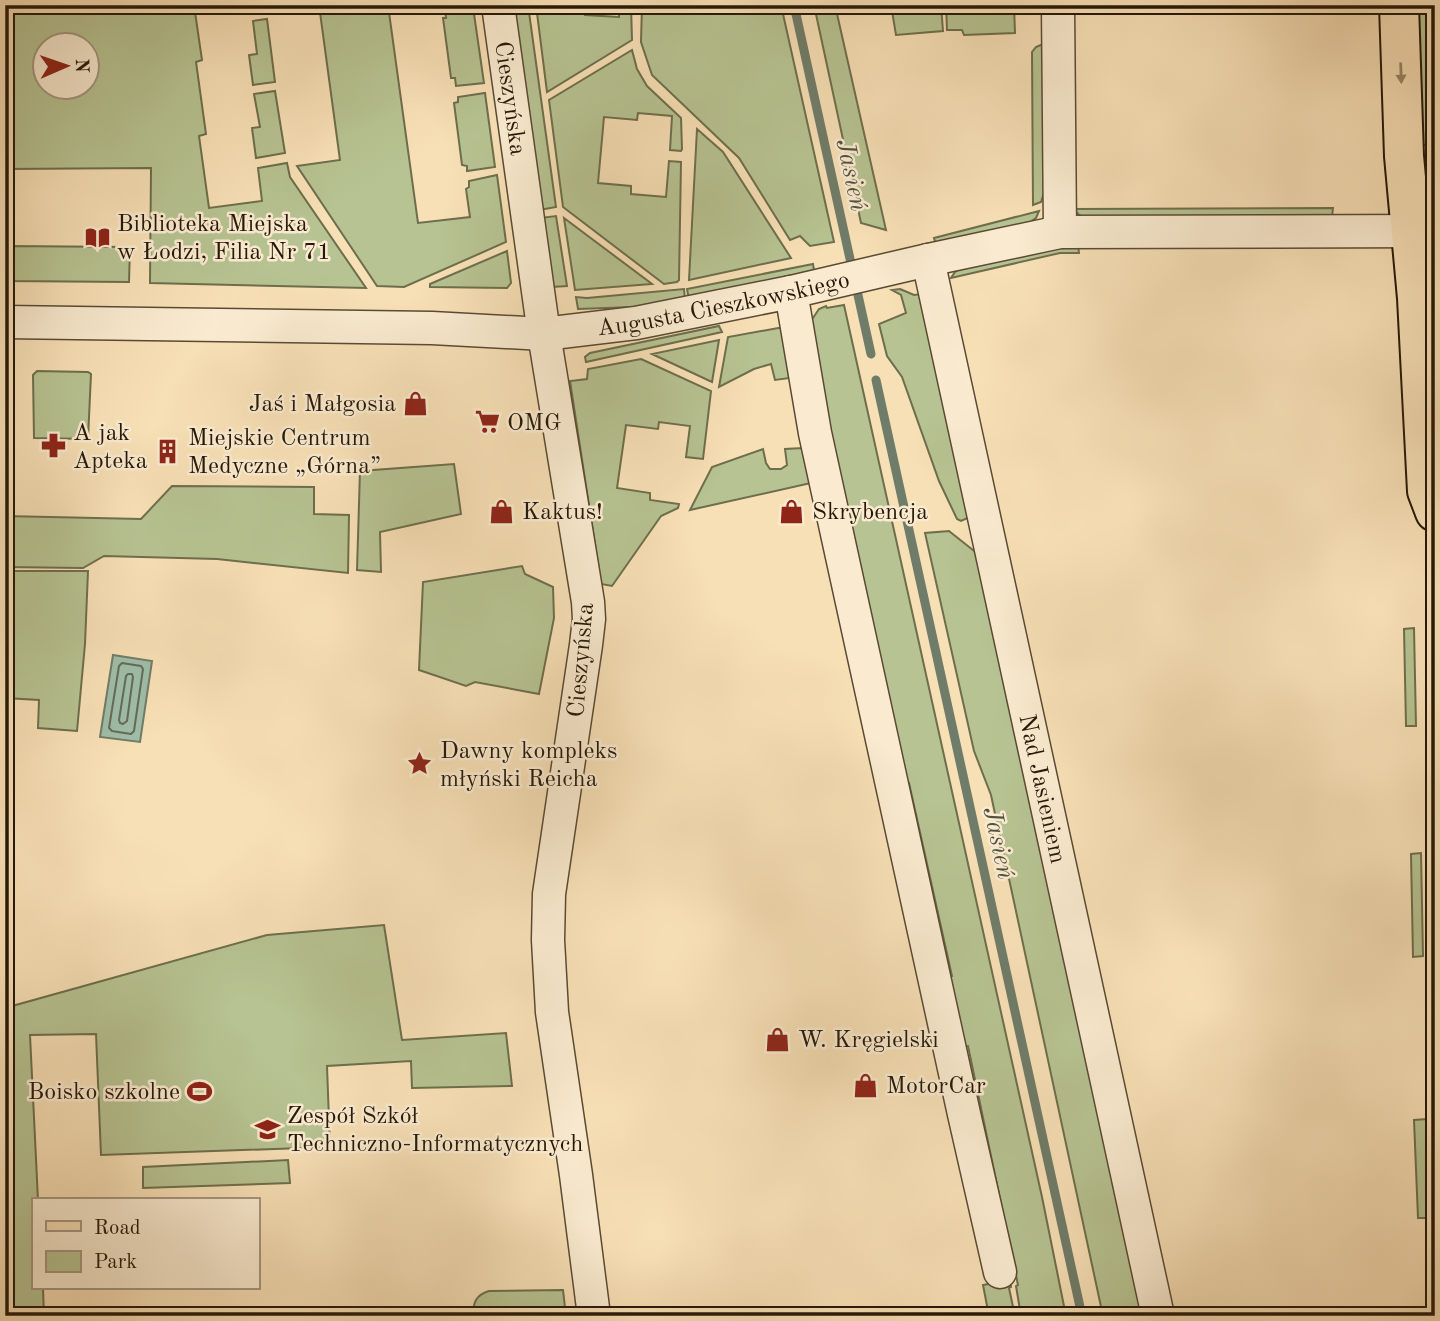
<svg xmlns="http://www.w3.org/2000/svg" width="1440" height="1321" font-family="'Old Standard TT',serif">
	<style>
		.green { fill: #b7c392; stroke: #6e6e4d; stroke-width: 2; fill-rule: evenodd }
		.water { fill: #9fbea9; stroke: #6f7c69; stroke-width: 2 }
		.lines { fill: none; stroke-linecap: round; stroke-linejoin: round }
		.shore { stroke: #626b58; stroke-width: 2 }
		.stream { stroke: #6f7c69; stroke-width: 9 }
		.minor-casing { stroke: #5a4a34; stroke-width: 35 }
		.major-casing { stroke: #261808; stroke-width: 42 }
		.minor { stroke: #faebd0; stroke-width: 32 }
		.major { stroke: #f8e0b6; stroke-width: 38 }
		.oneway { fill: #9a8668 }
		.labels { text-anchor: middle; stroke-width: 5; stroke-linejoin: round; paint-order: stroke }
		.street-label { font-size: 24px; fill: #261808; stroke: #faebd0 }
		.poi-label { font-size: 24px; fill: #261808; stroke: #faebd0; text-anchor: start }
		.water-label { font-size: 26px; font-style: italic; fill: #505240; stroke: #faebd0 }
	</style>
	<rect width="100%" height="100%" fill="#f8e0b6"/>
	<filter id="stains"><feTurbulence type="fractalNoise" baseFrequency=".00286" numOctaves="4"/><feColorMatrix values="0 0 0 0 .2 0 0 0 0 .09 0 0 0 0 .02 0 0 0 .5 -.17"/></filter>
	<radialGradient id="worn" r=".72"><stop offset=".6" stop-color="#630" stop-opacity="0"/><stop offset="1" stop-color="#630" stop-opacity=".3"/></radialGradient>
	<path class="green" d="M 5,5 L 194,5 L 202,60 L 196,62 L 206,134 L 199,136 L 209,208 L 262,201 L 258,168 L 287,163 L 290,177 L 366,288 L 150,283 L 151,168 L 5,169 ZM 46,46 L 88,46 L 88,88 L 46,88 Z
		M 319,5 L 388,5 L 418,223 L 470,217 L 466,189 L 469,187 L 469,181 L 497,175 L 506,242 L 404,287 L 377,286 L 297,166 L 340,160 Z
		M 512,5 L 528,5 L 556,207 L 539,210 Z
		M 536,5 L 585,7 L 585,15 L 619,17 L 620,5 L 631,5 L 632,40 L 547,92 Z
		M 642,5 L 781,5 L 834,242 L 810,246 L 800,236 L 790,240 L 739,158 L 652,75 L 641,42 Z
		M 814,5 L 835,5 L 886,230 L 861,223 Z
		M 891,5 L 941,5 L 943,31 L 896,35 Z
		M 946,5 L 985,5 L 986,7 L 1014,5 L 1015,33 L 964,35 L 962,30 L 947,30 Z
		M 1416,5 L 1435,5 L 1435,145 L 1422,145 Z
		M 473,7 L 484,83 L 456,86 L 455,78 L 451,78 L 443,18 L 446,18 L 445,10 Z
		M 267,19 L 275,82 L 253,85 L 249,55 L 257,54 L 253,21 Z
		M 1043,44 L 1044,193 L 1041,202 L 1033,205 L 1032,52 L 1036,47 Z
		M 632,50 L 637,69 L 647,86 L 681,118 L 682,149 L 681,151 L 670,150 L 672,116 L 638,113 L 637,120 L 604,117 L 598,183 L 631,186 L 631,194 L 666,197 L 669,161 L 681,162 L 679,280 L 677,282 L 664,284 L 563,207 L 549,100 Z
		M 275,91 L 285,153 L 256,158 L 252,128 L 260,127 L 254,94 Z
		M 485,93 L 495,167 L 467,171 L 467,166 L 462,165 L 454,103 L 458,102 L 458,97 Z
		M 697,129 L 723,152 L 791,258 L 689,280 Z
		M 1423,164 L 1435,164 L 1435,192 C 1425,185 1424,175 1423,164 Z
		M 1333,208 L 1332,217 L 1086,218 L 1079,215 L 1074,209 Z
		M 1039,211 L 1036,218 L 1030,222 L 936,245 L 934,238 Z
		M 556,216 L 567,286 L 552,287 L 540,218 Z
		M 564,218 L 652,284 L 575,290 Z
		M 1078,245 L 1079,253 L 1060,253 L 951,278 L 955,272 L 964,267 L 1056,247 Z
		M 5,246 L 130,247 L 129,282 L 5,281 Z
		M 507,251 L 511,283 L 507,288 L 430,287 L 430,284 Z
		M 813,264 L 814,270 L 778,280 L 689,300 L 687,289 Z
		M 684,289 L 685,300 L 634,307 L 578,309 L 576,297 L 587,298 Z
		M 900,289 L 914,295 L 922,294 L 970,517 L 961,521 L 957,519 L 939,481 L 902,377 L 887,356 L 879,324 L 906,313 L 901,295 L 892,290 Z
		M 844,305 L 1042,1197 L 1066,1316 L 1021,1316 L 1016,1286 L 1018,1285 L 968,1046 L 961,1047 L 944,979 L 952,976 L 909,783 L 901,785 L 807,320 L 813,318 L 819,309 L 826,306 L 827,308 Z
		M 719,326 L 722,332 L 586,362 L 585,357 L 590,353 Z
		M 784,327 L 790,378 L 775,380 L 771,364 L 754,369 L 719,387 L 728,337 Z
		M 719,340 L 712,382 L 652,354 Z
		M 641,359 L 711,391 L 703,459 L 686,457 L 690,426 L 659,422 L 658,429 L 626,425 L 617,488 L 650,493 L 650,500 L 679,504 L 678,508 L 661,516 L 612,586 L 601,584 L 570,381 L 587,379 L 588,369 Z
		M 37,371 L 88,372 L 91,374 L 88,439 L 34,438 L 33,375 Z
		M 13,390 L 14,434 L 5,434 L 5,394 Z
		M 803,448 L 811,483 L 690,510 L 712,467 L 763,449 L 766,463 L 770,469 L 781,469 L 787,465 L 785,449 Z
		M 454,464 L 461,514 L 380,532 L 381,572 L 357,570 L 360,471 Z
		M 172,486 L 314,487 L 314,514 L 349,515 L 348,573 L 217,559 L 104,556 L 83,568 L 5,567 L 5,516 L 141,519 Z
		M 949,531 L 978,554 L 1146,1316 L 1103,1316 L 991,795 L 974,751 L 925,533 Z
		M 522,566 L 525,574 L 553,587 L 554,618 L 539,694 L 475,682 L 466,686 L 419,670 L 423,582 Z
		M 5,571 L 88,571 L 85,644 L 77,731 L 38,728 L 39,700 L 5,698 Z
		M 1414,628 L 1416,726 L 1406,726 L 1404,629 Z
		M 1421,853 L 1423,956 L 1413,957 L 1411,854 Z
		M 384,925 L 402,1040 L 506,1033 L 512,1086 L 412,1088 L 411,1061 L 327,1066 L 330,1147 L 101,1155 L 96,1034 L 30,1035 L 38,1200 L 33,1200 L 33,1288 L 43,1288 L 44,1316 L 10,1316 L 5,1300 L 5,997 L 12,1006 L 267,935 Z
		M 1427,1119 L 1430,1218 L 1418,1218 L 1414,1120 Z
		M 288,1160 L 290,1183 L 143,1188 L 143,1167 Z
		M 1010,1280 L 1011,1287 L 1009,1288 L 1015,1316 L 989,1316 L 983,1285 Z
		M 563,1290 L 566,1316 L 473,1316 C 473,1302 476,1295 489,1291 Z"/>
	<path class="water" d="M 113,655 L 152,661 L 140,742 L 100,737 Z"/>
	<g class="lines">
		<path class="shore" d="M 122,663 L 141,666 L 143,669 L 134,731 L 131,734 L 112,731 L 109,728 L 119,666 Z
			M 128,674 L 132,674 L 133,677 L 127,721 L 123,724 L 120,723 L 119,720 L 126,676 Z"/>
		<path class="stream" d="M 794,5 L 871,354
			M 876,380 L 1082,1316"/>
		<defs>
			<g id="minor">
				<path id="s1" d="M 498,5 L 544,334 L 588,602 L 589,619 L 586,645 L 549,894 L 548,940 L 552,1012 L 576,1175 L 594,1316"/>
				<path d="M 1058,5 L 1060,232"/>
				<path id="s2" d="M 928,260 L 1158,1316"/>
				<path d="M 791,292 L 815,433 L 964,1114 L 1000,1272"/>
				<path id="s3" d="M 5,322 L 432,328 L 544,334 L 636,323 L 791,292 L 928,260 L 1060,232 L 1435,231"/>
			</g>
			<path id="major" d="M 1399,5 L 1404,156 L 1417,298 L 1427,491 L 1435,512"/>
		</defs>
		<use href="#minor" class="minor-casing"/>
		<use href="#major" class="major-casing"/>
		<use href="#minor" class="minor"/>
		<use href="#major" class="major"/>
	</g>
	<defs><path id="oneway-solid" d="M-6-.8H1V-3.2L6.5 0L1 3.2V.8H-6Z" transform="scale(1.75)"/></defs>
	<use class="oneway" href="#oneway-solid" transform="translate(1401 73) rotate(88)"/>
	<defs>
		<symbol id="library-bare" viewBox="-9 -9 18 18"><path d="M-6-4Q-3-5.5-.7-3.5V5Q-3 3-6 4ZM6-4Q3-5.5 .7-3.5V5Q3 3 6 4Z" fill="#8f2418" stroke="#faebd0" stroke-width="2.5" paint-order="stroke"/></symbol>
		<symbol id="shop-bare" viewBox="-9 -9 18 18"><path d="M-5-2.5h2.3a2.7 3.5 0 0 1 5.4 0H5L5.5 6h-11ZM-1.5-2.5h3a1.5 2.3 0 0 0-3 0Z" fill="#8f2418" stroke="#faebd0" stroke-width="2.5" paint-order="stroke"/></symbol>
		<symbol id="supermarket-bare" viewBox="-9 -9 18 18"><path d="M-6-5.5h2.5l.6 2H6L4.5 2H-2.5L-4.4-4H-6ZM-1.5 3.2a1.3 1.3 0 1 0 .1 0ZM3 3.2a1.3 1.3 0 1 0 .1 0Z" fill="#8f2418" stroke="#faebd0" stroke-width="2.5" paint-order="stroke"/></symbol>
		<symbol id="pharmacy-bare" viewBox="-9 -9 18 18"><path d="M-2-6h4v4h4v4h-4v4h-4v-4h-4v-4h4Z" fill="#8f2418" stroke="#faebd0" stroke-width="2.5" paint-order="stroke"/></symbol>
		<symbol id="building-bare" viewBox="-9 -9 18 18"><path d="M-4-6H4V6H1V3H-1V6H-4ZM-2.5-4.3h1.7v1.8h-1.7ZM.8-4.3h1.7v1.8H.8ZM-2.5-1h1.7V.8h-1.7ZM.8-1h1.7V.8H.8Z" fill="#8f2418" stroke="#faebd0" stroke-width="2.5" paint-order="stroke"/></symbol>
		<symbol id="sight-bare" viewBox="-9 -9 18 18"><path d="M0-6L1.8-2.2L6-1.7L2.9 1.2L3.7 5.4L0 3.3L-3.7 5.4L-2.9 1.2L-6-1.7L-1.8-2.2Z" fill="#8f2418" stroke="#faebd0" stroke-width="2.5" paint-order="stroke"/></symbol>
		<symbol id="stadium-bare" viewBox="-9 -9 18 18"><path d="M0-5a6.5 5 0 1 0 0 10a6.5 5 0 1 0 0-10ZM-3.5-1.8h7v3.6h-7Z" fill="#8f2418" stroke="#faebd0" stroke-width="2.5" paint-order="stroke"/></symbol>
		<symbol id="university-bare" viewBox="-9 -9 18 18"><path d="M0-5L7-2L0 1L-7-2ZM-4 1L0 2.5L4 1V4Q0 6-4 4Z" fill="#8f2418" stroke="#faebd0" stroke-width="2.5" paint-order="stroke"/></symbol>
	</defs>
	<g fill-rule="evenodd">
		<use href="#library-bare" x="80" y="220" width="35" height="35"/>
		<use href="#shop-bare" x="398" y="386" width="35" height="35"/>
		<use href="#supermarket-bare" x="470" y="404" width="35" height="35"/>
		<use href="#pharmacy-bare" x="36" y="428" width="35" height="35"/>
		<use href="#building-bare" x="150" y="434" width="35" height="35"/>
		<use href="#shop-bare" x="484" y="494" width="35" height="35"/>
		<use href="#shop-bare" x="774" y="494" width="35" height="35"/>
		<use href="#sight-bare" x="402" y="746" width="35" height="35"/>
		<use href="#shop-bare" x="760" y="1022" width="35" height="35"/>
		<use href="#shop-bare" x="848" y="1068" width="35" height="35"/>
		<use href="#stadium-bare" x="182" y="1074" width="35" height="35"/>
		<use href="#university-bare" x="250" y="1112" width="35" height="35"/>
	</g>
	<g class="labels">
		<g class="street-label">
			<text dy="8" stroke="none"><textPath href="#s1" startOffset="94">Cieszyńska</textPath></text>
			<text dy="8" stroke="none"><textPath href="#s3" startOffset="721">Augusta Cieszkowskiego</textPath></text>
			<text transform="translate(580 660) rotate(-85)" y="8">Cieszyńska</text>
			<text dy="8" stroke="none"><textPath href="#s2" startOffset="541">Nad Jasieniem</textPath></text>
		</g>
		<g class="poi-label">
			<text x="117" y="231">Biblioteka Miejska<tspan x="117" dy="28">w Łodzi, Filia Nr 71</tspan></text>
			<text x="396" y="411" text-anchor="end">Jaś i Małgosia</text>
			<text x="507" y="430">OMG</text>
			<text x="73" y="440">A jak<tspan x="73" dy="28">Apteka</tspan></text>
			<text x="188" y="445">Miejskie Centrum<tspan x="188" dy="28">Medyczne „Górna”</tspan></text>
			<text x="522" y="519">Kaktus!</text>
			<text x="812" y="519">Skrybencja</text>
			<text x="440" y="758">Dawny kompleks<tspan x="440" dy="28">młyński Reicha</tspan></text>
			<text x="798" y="1047">W. Kręgielski</text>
			<text x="886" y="1093">MotorCar</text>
			<text x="180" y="1099" text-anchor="end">Boisko szkolne</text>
			<text x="287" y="1123">Zespół Szkół<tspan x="287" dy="28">Techniczno-Informatycznych</tspan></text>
		</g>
		<g class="water-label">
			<text transform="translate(853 175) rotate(78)" y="9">Jasień</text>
			<text transform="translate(1000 843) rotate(78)" y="9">Jasień</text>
		</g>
	</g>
	<rect width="1440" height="1321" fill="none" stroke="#f8e0b6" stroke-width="28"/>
	<rect x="7" y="7" width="1426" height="1307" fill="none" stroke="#261808" stroke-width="3.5"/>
	<rect x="14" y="14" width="1412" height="1293" fill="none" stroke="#261808" stroke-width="2"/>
	<rect x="32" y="1198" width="228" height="91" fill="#faebd0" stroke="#a59780" stroke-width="2"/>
	<rect x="46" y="1221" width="35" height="10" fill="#f8e0b6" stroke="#a59780" stroke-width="2"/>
	<text x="94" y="1234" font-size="21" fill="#261808">Road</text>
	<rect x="46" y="1251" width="35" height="21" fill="#b7c392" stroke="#a59780" stroke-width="2"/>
	<text x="94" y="1268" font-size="21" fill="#261808">Park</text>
	<g transform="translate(66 66) rotate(88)"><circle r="33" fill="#faebd0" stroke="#a59780" stroke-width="2"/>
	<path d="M0-5L12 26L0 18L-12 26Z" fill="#8f2418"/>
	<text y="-10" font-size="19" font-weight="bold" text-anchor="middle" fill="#261808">N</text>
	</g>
	<rect width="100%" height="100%" filter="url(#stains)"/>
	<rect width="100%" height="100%" fill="url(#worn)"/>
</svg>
